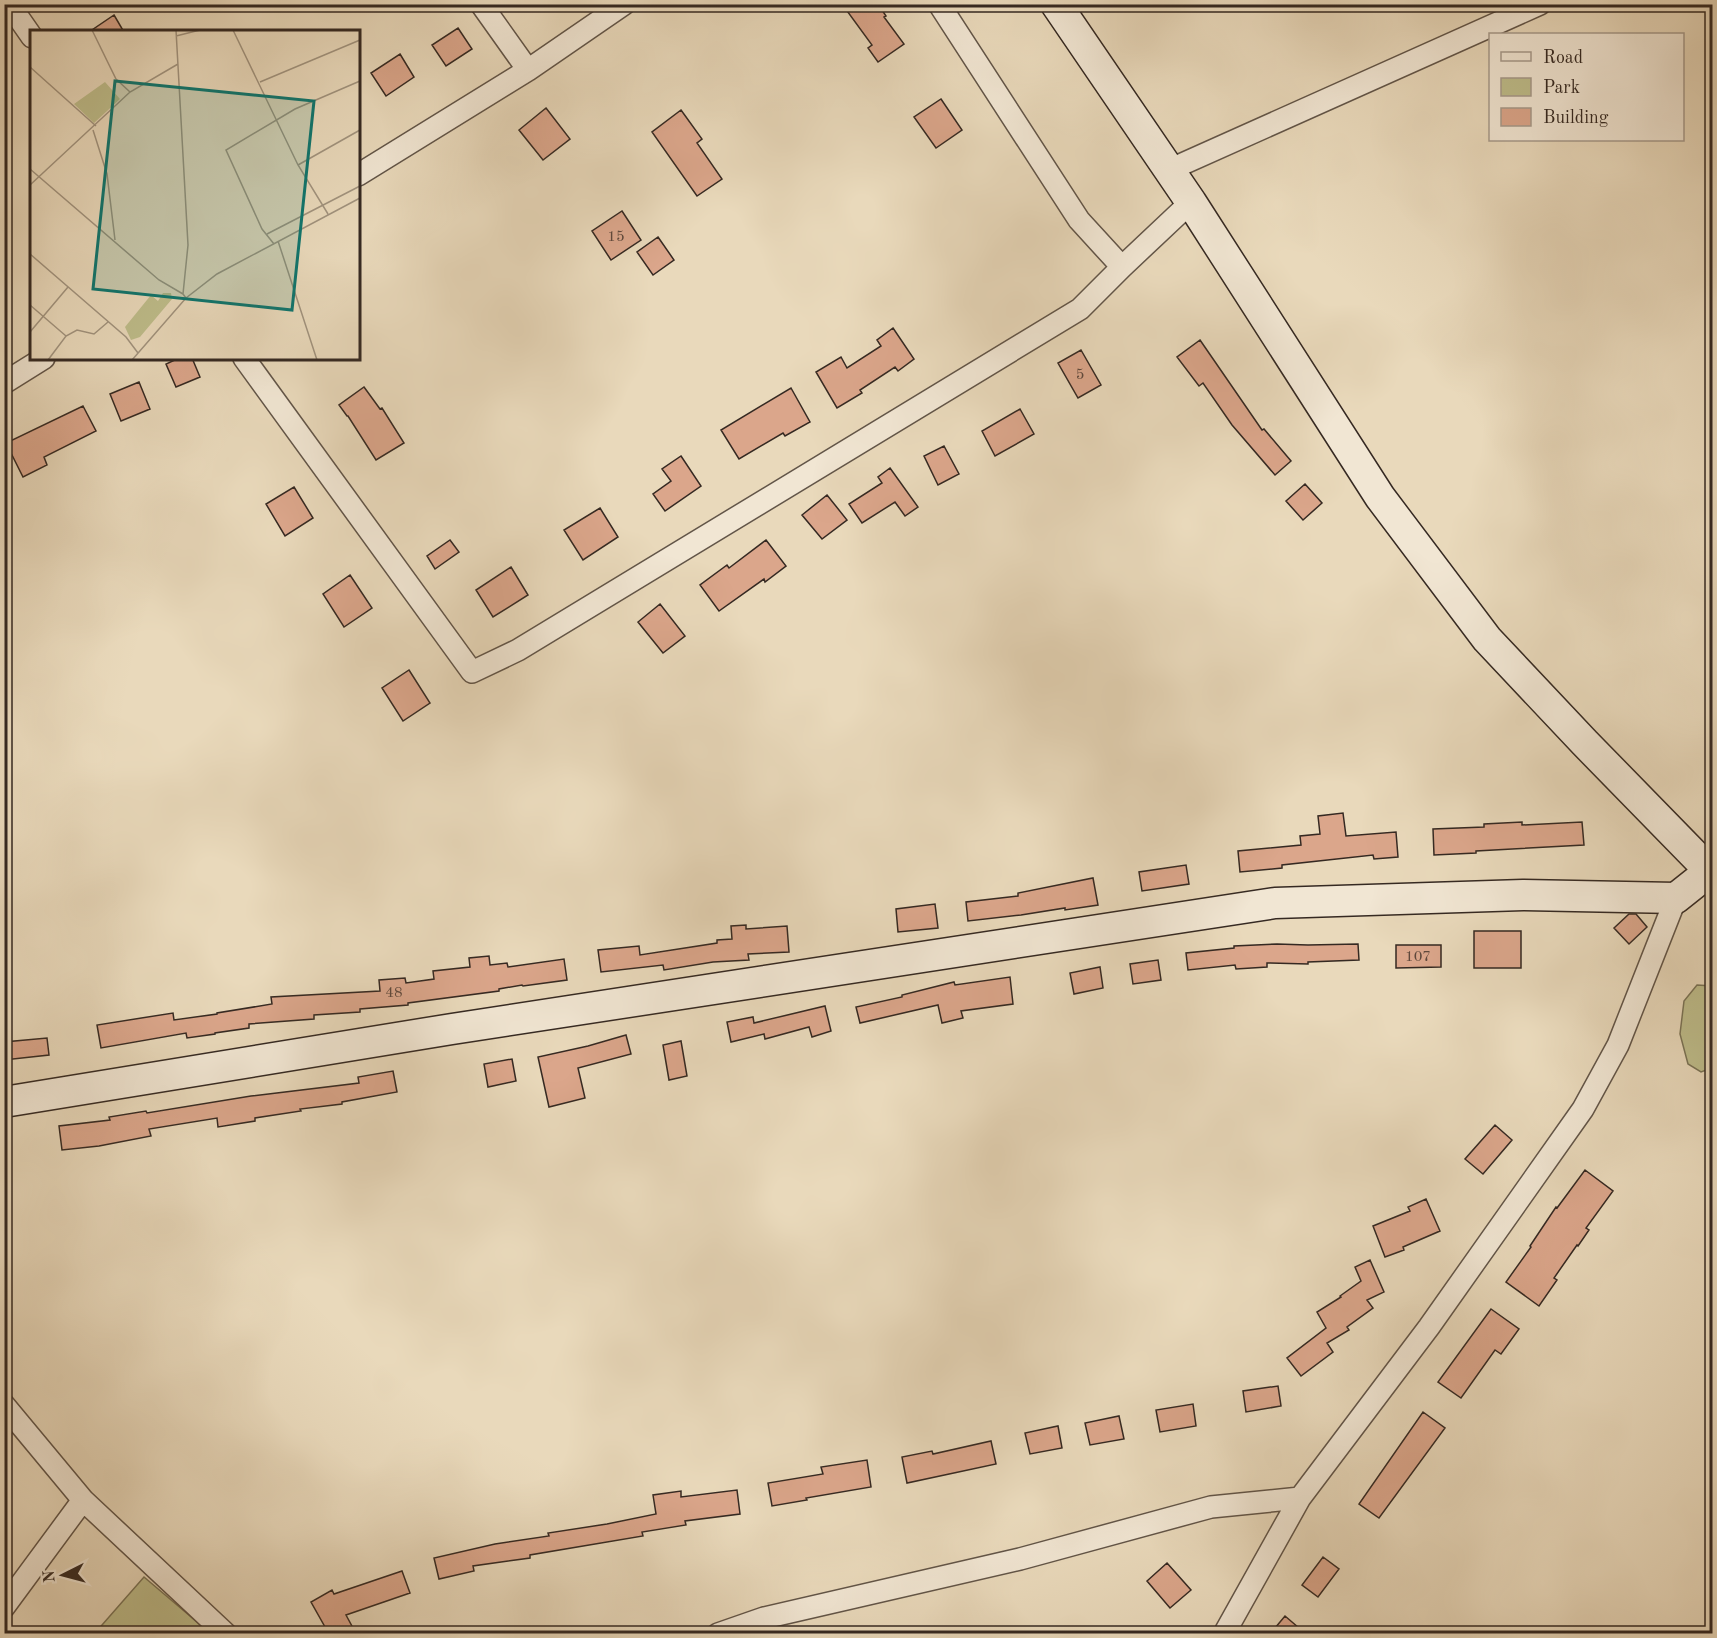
<svg xmlns="http://www.w3.org/2000/svg" width="1717" height="1638" font-family="'Old Standard TT',serif">
	<style>
		.green { fill: #bebd8b; stroke: #7a7356; stroke-width: 1.5 }
		.building { fill: #dba68b; stroke: #352922; stroke-width: 1.5 }
		.lines { fill: none; stroke-linecap: round; stroke-linejoin: round }
		.street-casing { stroke: #625548; stroke-width: 24 }
		.secondary-casing { stroke: #352922; stroke-width: 33 }
		.street { stroke: #f1e6d3; stroke-width: 21 }
		.secondary { stroke: #f1e6d3; stroke-width: 30 }
		.labels { text-anchor: middle; stroke-width: 4.5; stroke-linejoin: round; paint-order: stroke }
		.number-label { font-size: 15px; fill: #5e483c }
		.inset-road { fill: none; stroke: #a1937e; stroke-width: 1.5 }
		.view { fill: #0f766e; fill-opacity: 0.15; stroke: #0f766e; stroke-width: 3 }
		.inset-edge { fill: none; stroke: #352922; stroke-width: 3 }
	</style>
	<rect width="100%" height="100%" fill="#e9d9bb"/>
	<filter id="stains"><feTurbulence type="fractalNoise" baseFrequency=".00333" numOctaves="4"/><feColorMatrix values="0 0 0 0 .2 0 0 0 0 .09 0 0 0 0 .02 0 0 0 .5 -.17"/></filter>
	<radialGradient id="worn" r=".72"><stop offset=".6" stop-color="#630" stop-opacity="0"/><stop offset="1" stop-color="#630" stop-opacity=".3"/></radialGradient>
	<path class="green" d="M 1697,985 L 1712,986 L 1712,1068 L 1701,1072 L 1688,1064 L 1680,1034 L 1684,1001 Z
		M 144,1577 L 210,1633 L 95,1633 Z"/>
	<path class="building" d="M 842,4 L 878,4 L 886,16 L 884,17 L 904,44 L 878,62 L 868,48 L 872,45 Z
		M 114,15 L 124,32 L 89,32 Z
		M 458,28 L 472,49 L 446,66 L 432,45 Z
		M 400,54 L 414,77 L 386,96 L 371,73 Z
		M 941,99 L 962,130 L 936,148 L 914,117 Z
		M 546,108 L 570,139 L 543,160 L 519,130 Z
		M 681,110 L 702,139 L 697,143 L 722,179 L 697,196 L 652,132 Z
		M 622,211 L 641,240 L 611,260 L 592,231 Z
		M 658,237 L 674,260 L 653,275 L 637,252 Z
		M 893,328 L 914,359 L 898,371 L 895,367 L 860,390 L 862,393 L 837,408 L 816,372 L 841,357 L 847,368 L 881,346 L 877,340 Z
		M 1200,340 L 1262,430 L 1264,429 L 1291,461 L 1275,475 L 1232,425 L 1203,383 L 1199,386 L 1177,357 Z
		M 1081,350 L 1101,385 L 1078,398 L 1058,363 Z
		M 179,358 L 192,358 L 200,377 L 176,387 L 166,364 Z
		M 139,382 L 150,409 L 121,421 L 110,394 Z
		M 364,387 L 380,409 L 382,408 L 404,443 L 376,460 L 348,416 L 347,416 L 339,405 Z
		M 791,388 L 810,422 L 785,436 L 783,433 L 739,459 L 721,430 Z
		M 83,406 L 96,431 L 44,457 L 47,465 L 23,477 L 6,443 Z
		M 1020,409 L 1034,434 L 995,456 L 982,431 Z
		M 944,446 L 959,474 L 938,485 L 924,456 Z
		M 681,456 L 701,486 L 665,511 L 653,494 L 671,481 L 662,469 Z
		M 890,468 L 918,507 L 905,516 L 895,502 L 862,523 L 849,504 L 882,483 L 878,477 Z
		M 1305,484 L 1322,503 L 1303,520 L 1286,501 Z
		M 294,487 L 313,518 L 285,536 L 266,504 Z
		M 827,495 L 847,520 L 822,539 L 802,515 Z
		M 600,508 L 618,537 L 583,560 L 564,530 Z
		M 450,540 L 459,552 L 435,569 L 427,556 Z
		M 766,540 L 786,566 L 765,582 L 764,579 L 719,611 L 700,585 L 727,565 L 729,568 Z
		M 511,567 L 528,595 L 493,617 L 476,590 Z
		M 350,575 L 372,608 L 344,627 L 323,594 Z
		M 660,604 L 685,636 L 663,653 L 638,622 Z
		M 409,670 L 430,703 L 403,721 L 382,688 Z
		M 1343,813 L 1346,836 L 1396,832 L 1398,857 L 1374,859 L 1373,855 L 1282,865 L 1282,868 L 1240,872 L 1238,851 L 1301,845 L 1300,836 L 1320,834 L 1318,816 Z
		M 1522,822 L 1522,825 L 1582,822 L 1584,845 L 1476,851 L 1476,853 L 1434,855 L 1433,829 L 1484,827 L 1484,824 Z
		M 1186,865 L 1189,884 L 1142,891 L 1139,872 Z
		M 1093,878 L 1098,905 L 1065,910 L 1065,908 L 1021,915 L 968,921 L 966,902 L 1018,896 L 1018,893 Z
		M 935,904 L 938,928 L 898,932 L 896,909 Z
		M 1629,914 L 1636,914 L 1647,927 L 1629,944 L 1614,928 Z
		M 746,925 L 746,929 L 787,926 L 789,952 L 748,954 L 749,960 L 713,962 L 664,970 L 663,965 L 601,972 L 598,950 L 639,946 L 640,955 L 717,943 L 717,940 L 732,939 L 731,926 Z
		M 1474,931 L 1521,931 L 1521,968 L 1474,968 Z
		M 1277,944 L 1308,945 L 1358,944 L 1359,960 L 1308,962 L 1308,964 L 1267,963 L 1267,967 L 1236,969 L 1235,965 L 1188,970 L 1186,953 L 1234,948 L 1234,946 Z
		M 1396,945 L 1441,945 L 1441,967 L 1396,968 Z
		M 489,956 L 490,965 L 507,963 L 508,967 L 564,959 L 567,980 L 523,986 L 522,985 L 499,989 L 499,991 L 408,1003 L 408,1005 L 360,1009 L 360,1012 L 314,1015 L 314,1019 L 249,1024 L 249,1028 L 215,1033 L 215,1034 L 187,1038 L 186,1033 L 101,1048 L 97,1025 L 173,1013 L 174,1020 L 217,1014 L 217,1013 L 272,1004 L 271,997 L 380,991 L 379,980 L 405,978 L 406,983 L 434,979 L 433,971 L 470,967 L 469,958 Z
		M 1158,960 L 1161,980 L 1133,984 L 1130,964 Z
		M 1100,967 L 1103,988 L 1074,994 L 1070,973 Z
		M 1010,977 L 1013,1004 L 961,1011 L 963,1018 L 942,1023 L 938,1005 L 860,1023 L 856,1007 L 902,997 L 902,995 L 954,982 L 955,985 Z
		M 825,1006 L 831,1031 L 812,1037 L 809,1027 L 765,1039 L 764,1034 L 731,1042 L 727,1022 L 753,1017 L 754,1023 Z
		M 626,1035 L 631,1054 L 578,1068 L 585,1098 L 549,1107 L 538,1057 L 588,1046 Z
		M 47,1038 L 49,1055 L 4,1060 L 4,1042 Z
		M 681,1041 L 687,1076 L 669,1080 L 663,1045 Z
		M 512,1059 L 516,1081 L 488,1087 L 484,1064 Z
		M 393,1071 L 397,1092 L 342,1102 L 342,1104 L 300,1109 L 301,1111 L 255,1118 L 255,1121 L 218,1127 L 217,1118 L 149,1129 L 151,1136 L 99,1146 L 62,1150 L 59,1126 L 110,1120 L 109,1117 L 146,1111 L 147,1113 L 251,1096 L 359,1083 L 358,1077 Z
		M 1495,1125 L 1512,1140 L 1483,1174 L 1465,1159 Z
		M 1585,1170 L 1613,1191 L 1586,1228 L 1589,1230 L 1578,1246 L 1577,1245 L 1554,1278 L 1557,1280 L 1539,1306 L 1506,1282 L 1531,1247 L 1530,1246 L 1556,1207 L 1557,1208 Z
		M 1426,1199 L 1440,1231 L 1403,1247 L 1404,1250 L 1385,1257 L 1373,1226 L 1410,1211 L 1408,1207 Z
		M 1370,1260 L 1384,1292 L 1367,1300 L 1373,1308 L 1347,1327 L 1349,1330 L 1327,1343 L 1333,1352 L 1301,1376 L 1287,1358 L 1326,1328 L 1317,1312 L 1341,1297 L 1340,1296 L 1361,1281 L 1355,1267 Z
		M 1491,1309 L 1519,1329 L 1501,1354 L 1495,1350 L 1461,1398 L 1438,1382 Z
		M 1278,1386 L 1281,1406 L 1246,1412 L 1243,1391 Z
		M 1193,1404 L 1196,1426 L 1160,1432 L 1156,1410 Z
		M 1423,1412 L 1445,1428 L 1379,1518 L 1359,1504 Z
		M 1119,1416 L 1124,1439 L 1090,1445 L 1085,1423 Z
		M 1058,1426 L 1062,1448 L 1030,1454 L 1025,1433 Z
		M 991,1441 L 996,1464 L 907,1483 L 902,1457 L 932,1451 L 933,1454 Z
		M 867,1460 L 871,1487 L 806,1498 L 807,1500 L 772,1506 L 768,1483 L 823,1474 L 821,1467 Z
		M 737,1490 L 740,1514 L 685,1521 L 686,1525 L 642,1532 L 643,1536 L 530,1555 L 530,1558 L 473,1566 L 474,1571 L 439,1579 L 434,1558 L 495,1544 L 549,1536 L 548,1533 L 607,1524 L 656,1514 L 653,1495 L 681,1491 L 681,1497 Z
		M 1323,1557 L 1339,1569 L 1318,1597 L 1302,1585 Z
		M 1167,1563 L 1191,1590 L 1170,1608 L 1147,1581 Z
		M 402,1571 L 410,1593 L 346,1615 L 353,1628 L 344,1634 L 329,1634 L 311,1602 L 332,1590 L 334,1594 Z
		M 1285,1616 L 1306,1634 L 1270,1634 Z"/>
	<g class="lines">
		<defs>
			<path id="street" d="M 9,4 L 32,37
				M 481,4 L 528,70
				M 939,4 L 1079,220 L 1122,267
				M 1169,170 L 1540,4
				M 358,175 L 528,70 L 624,4
				M 244,358 L 472,672 L 518,650 L 1080,309 L 1122,267 L 1191,202
				M 4,383 L 44,358
				M 4,1405 L 83,1500 L 226,1634
				M 4,1607 L 83,1500
				M 718,1634 L 764,1618 L 1020,1559 L 1211,1507 L 1300,1498
				M 1224,1634 L 1300,1498 L 1429,1327 L 1583,1109 L 1618,1045 L 1676,898"/>
			<path id="secondary" d="M 1056,4 L 1191,202 L 1380,497 L 1487,639 L 1585,743 L 1712,873
				M 4,1102 L 452,1029 L 1275,903 L 1523,895 L 1676,898 L 1710,871"/>
		</defs>
		<use href="#street" class="street-casing"/>
		<use href="#secondary" class="secondary-casing"/>
		<use href="#street" class="street"/>
		<use href="#secondary" class="secondary"/>
	</g>
	<g class="labels">
		<g class="number-label">
			<text x="616" y="241">15</text>
			<text x="1080" y="379">5</text>
			<text x="1418" y="961">107</text>
			<text x="394" y="997">48</text>
		</g>
	</g>
	<g transform="translate(30 30)">
		<rect width="330" height="330" fill="#e9d9bb"/>
		<path d="M 75,52 L 90,69 L 64,93 L 44,74 ZM 133,263 L 141,263 L 142,269 L 110,307 L 101,310 L 95,297 L 121,265 L 128,271 Z" fill="#bebd8b"/>
		<path class="inset-road" d="M 62,0 L 86,49 L 100,62M 146,0 L 158,215 L 153,264 L 156,268M 203,0 L 268,135 L 298,184M 146,6 L 170,0M 0,37 L 66,96M 230,52 L 330,10M 63,100 L 77,144 L 85,210M 268,135 L 330,100M 0,139 L 129,250 L 153,264M 0,155 L 100,62 L 148,34M 237,204 L 330,156M 248,211 L 287,330M 244,214 L 232,199 L 196,120 L 265,79 L 330,51M 0,224 L 96,307 L 108,323M 0,275 L 36,306M 0,302 L 38,257M 18,330 L 36,306 L 47,300 L 64,304 L 78,292M 102,330 L 156,268 L 187,244 L 330,168"/>
		<path class="view" d="M 85,51 L 284,71 L 262,280 L 63,259 Z"/>
		<rect width="330" height="330" class="inset-edge"/>
	</g>
	<rect width="1717" height="1638" fill="none" stroke="#e9d9bb" stroke-width="24"/>
	<rect x="6" y="6" width="1705" height="1626" fill="none" stroke="#352922" stroke-width="3"/>
	<rect x="12" y="12" width="1693" height="1614" fill="none" stroke="#352922" stroke-width="1.5"/>
	<rect x="1489" y="33" width="195" height="108" fill="#f1e6d3" stroke="#a69a8c" stroke-width="1.5"/>
	<rect x="1501" y="52" width="30" height="9" fill="#f1e6d3" stroke="#a69a8c" stroke-width="1.5"/>
	<text x="1543" y="63" font-size="18" fill="#352922">Road</text>
	<rect x="1501" y="78" width="30" height="18" fill="#bebd8b" stroke="#a69a8c" stroke-width="1.5"/>
	<text x="1543" y="93" font-size="18" fill="#352922">Park</text>
	<rect x="1501" y="108" width="30" height="18" fill="#dba68b" stroke="#a69a8c" stroke-width="1.5"/>
	<text x="1543" y="123" font-size="18" fill="#352922">Building</text>
	<g transform="translate(63 1575) rotate(264)" stroke="#f1e6d3" stroke-width="4.5" paint-order="stroke">
	<path d="M0-4.5L10 22L0 15L-10 22Z" fill="#352922"/>
	<text y="-9" font-size="16" font-weight="bold" text-anchor="middle" fill="#352922">N</text>
	</g>
	<rect width="100%" height="100%" filter="url(#stains)"/>
	<rect width="100%" height="100%" fill="url(#worn)"/>
</svg>
